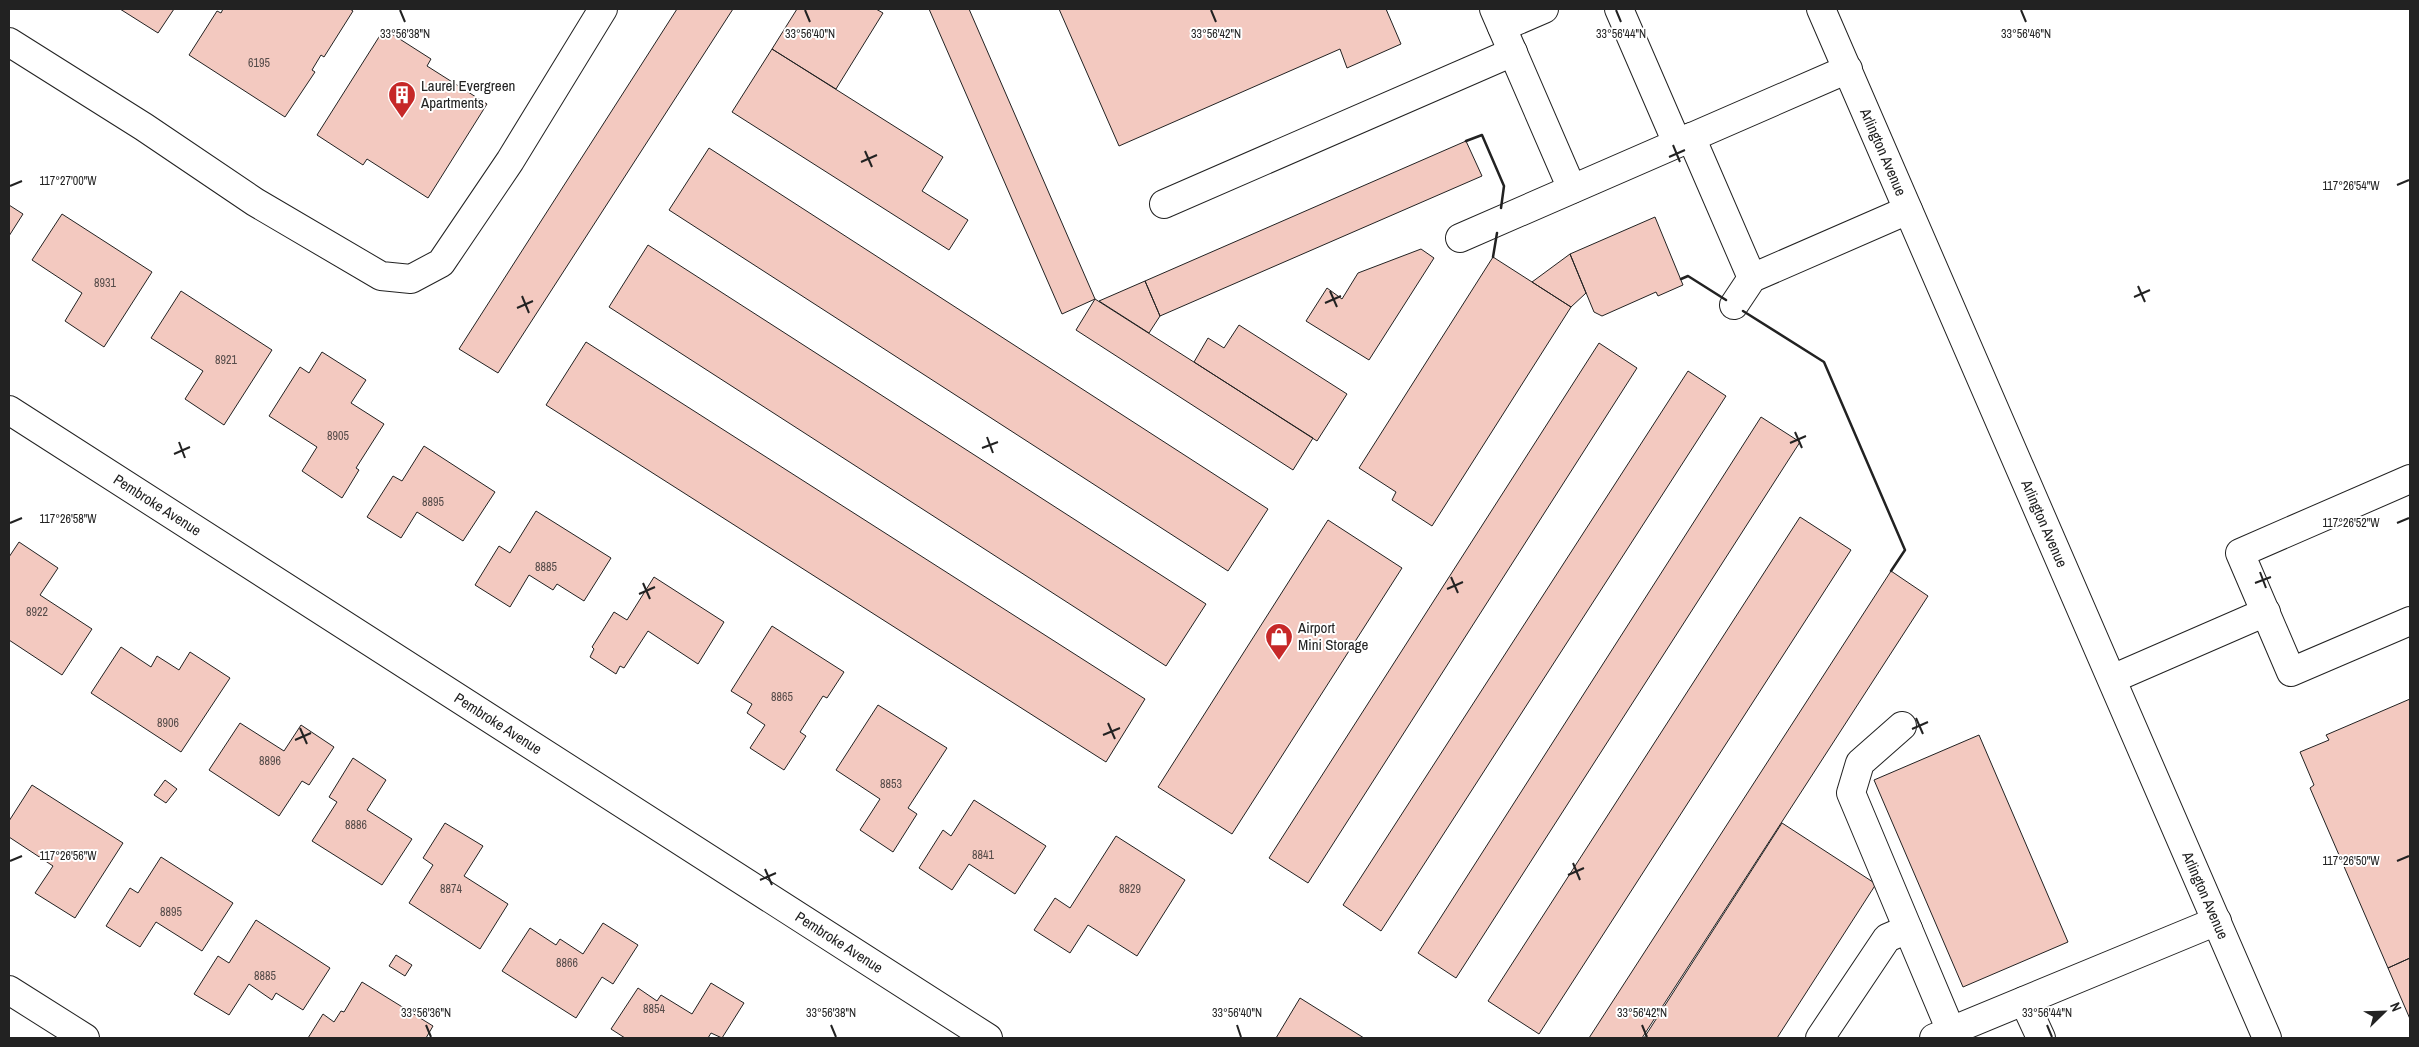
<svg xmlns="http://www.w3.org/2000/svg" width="2419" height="1047" font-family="'Archivo Narrow',sans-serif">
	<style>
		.building { fill: #f3c9c0; stroke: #222 }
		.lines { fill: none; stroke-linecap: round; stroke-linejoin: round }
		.minor-casing { stroke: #222; stroke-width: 30 }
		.major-casing { stroke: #222; stroke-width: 30 }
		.minor { stroke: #fff; stroke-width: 28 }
		.major { stroke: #fff; stroke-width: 28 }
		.wall { stroke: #222; stroke-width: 2.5 }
		.ticks { fill: none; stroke: #222; stroke-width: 2 }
		.labels { text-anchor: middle; stroke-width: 4; stroke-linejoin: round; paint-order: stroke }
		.number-label { font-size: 12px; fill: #564c4a }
		.poi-label { font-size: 15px; fill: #222; stroke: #fff; text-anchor: start }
		.street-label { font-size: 15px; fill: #222; stroke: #fff }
		.ticks-label { font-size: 12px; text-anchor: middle; fill: #222; stroke: #fff; stroke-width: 4; stroke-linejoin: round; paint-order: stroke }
	</style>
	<rect width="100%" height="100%" fill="#fff"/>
	<path class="building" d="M 120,9 L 174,9 L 158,33 Z
		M 223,9 L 350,9 L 353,11 L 324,57 L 321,55 L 312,70 L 315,72 L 285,117 L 189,55 L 217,11 L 221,13 Z
		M 677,9 L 733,9 L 498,373 L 459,349 Z
		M 797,9 L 876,9 L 883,13 L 836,89 L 772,49 Z
		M 929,9 L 969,9 L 1095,299 L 1062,314 Z
		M 1059,9 L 1386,9 L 1401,44 L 1347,68 L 1340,49 L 1119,146 Z
		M 384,29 L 431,59 L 427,66 L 487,104 L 428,198 L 367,159 L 363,165 L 317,135 Z
		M 772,49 L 943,157 L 922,191 L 968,220 L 949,250 L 732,112 Z
		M 1466,141 L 1482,176 L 1160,316 L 1145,281 Z
		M 709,148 L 1268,509 L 1228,571 L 669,210 Z
		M 9,205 L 23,214 L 9,236 Z
		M 62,214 L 152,272 L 104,347 L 65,321 L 82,293 L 32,260 Z
		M 1655,217 L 1683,285 L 1658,296 L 1656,292 L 1602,316 L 1594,312 L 1570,254 Z
		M 648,245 L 1206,604 L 1166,666 L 609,307 Z
		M 1421,249 L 1434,258 L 1369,360 L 1306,321 L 1327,288 L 1342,299 L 1358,273 Z
		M 1570,254 L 1586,293 L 1571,307 L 1532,282 Z
		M 1493,257 L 1571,307 L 1432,526 L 1392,500 L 1396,492 L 1359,468 Z
		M 1145,281 L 1160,316 L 1149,333 L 1099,301 Z
		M 181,291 L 272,350 L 224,425 L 185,399 L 203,371 L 151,338 Z
		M 1095,299 L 1313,438 L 1293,470 L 1076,330 Z
		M 1239,325 L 1347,394 L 1317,441 L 1194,362 L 1208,338 L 1224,348 Z
		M 586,342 L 1145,699 L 1106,762 L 546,405 Z
		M 1599,343 L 1637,368 L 1308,883 L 1269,858 Z
		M 322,352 L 366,380 L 351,403 L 384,424 L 356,468 L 359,470 L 342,498 L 302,471 L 317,447 L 269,416 L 300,367 L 309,373 Z
		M 1688,371 L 1726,396 L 1381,931 L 1343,905 Z
		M 1761,417 L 1800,442 L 1456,978 L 1418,953 Z
		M 424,446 L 495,492 L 463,541 L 417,512 L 401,538 L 367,517 L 393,476 L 402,481 Z
		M 536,511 L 611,558 L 584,601 L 557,584 L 553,590 L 529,575 L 510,607 L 475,585 L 499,546 L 510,553 Z
		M 1800,517 L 1851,550 L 1539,1034 L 1488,1001 Z
		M 1328,520 L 1402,568 L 1232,834 L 1158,787 Z
		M 19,542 L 58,568 L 40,595 L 92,629 L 62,675 L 9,640 L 9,557 Z
		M 1891,571 L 1928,596 L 1642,1038 L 1589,1038 Z
		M 654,577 L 724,622 L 698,664 L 648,631 L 624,668 L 620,666 L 616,674 L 590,657 L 594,649 L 592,647 L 614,612 L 627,620 Z
		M 772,626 L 844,672 L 827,698 L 823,696 L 800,732 L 806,736 L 784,770 L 750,748 L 765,725 L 747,713 L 752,704 L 731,691 Z
		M 121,647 L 151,667 L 157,656 L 179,670 L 190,652 L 230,678 L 181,752 L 91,693 Z
		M 2410,699 L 2410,958 L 2388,968 L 2310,788 L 2314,785 L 2300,752 L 2329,740 L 2326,735 Z
		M 878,705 L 947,748 L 908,808 L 917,814 L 893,852 L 860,830 L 880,799 L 836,770 Z
		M 240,723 L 284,751 L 301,725 L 334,747 L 309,785 L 302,781 L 279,816 L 209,770 Z
		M 1979,735 L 2068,942 L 1963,987 L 1874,780 Z
		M 353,758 L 386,780 L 367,810 L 412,839 L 382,885 L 312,841 L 337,802 L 329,797 Z
		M 165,780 L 177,789 L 166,803 L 154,795 Z
		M 32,785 L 123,843 L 75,918 L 35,893 L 53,866 L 9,837 L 9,821 Z
		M 974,800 L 1046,846 L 1015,894 L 969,864 L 952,890 L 919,868 L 943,830 L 951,836 Z
		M 445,823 L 483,846 L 464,876 L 508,904 L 480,949 L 409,903 L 433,865 L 423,858 Z
		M 1782,823 L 1876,884 L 1777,1038 L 1644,1038 Z
		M 1116,836 L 1185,880 L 1137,956 L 1088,925 L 1070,953 L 1034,930 L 1055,898 L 1070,908 Z
		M 161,857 L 233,903 L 202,951 L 156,922 L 140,947 L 106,926 L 130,888 L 138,893 Z
		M 256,920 L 330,968 L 303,1010 L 276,993 L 272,1000 L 249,984 L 229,1015 L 194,994 L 218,956 L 229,963 Z
		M 603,923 L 638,945 L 613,984 L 602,977 L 576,1018 L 502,971 L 530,928 L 556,945 L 560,939 L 583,954 Z
		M 396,955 L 412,965 L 405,976 L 389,966 Z
		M 2410,958 L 2410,1019 L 2388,968 Z
		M 362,982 L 433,1026 L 426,1038 L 308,1038 L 323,1014 L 334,1022 L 341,1011 L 344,1012 Z
		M 711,983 L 744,1003 L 722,1038 L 711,1033 L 708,1038 L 625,1038 L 611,1029 L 638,988 L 657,1001 L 661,995 L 692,1014 Z
		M 1300,998 L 1364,1038 L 1276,1038 Z"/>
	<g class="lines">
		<defs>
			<g id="minor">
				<path d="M 1494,9 L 1572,189"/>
				<path d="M 1619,9 L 1677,143"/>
				<path d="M 1502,27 L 1544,9"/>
				<path d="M 9,42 L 144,127 L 255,202 L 381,276 L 411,279 L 441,263 L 510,161 L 603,9"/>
				<path d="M 1691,137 L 1752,278"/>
				<path d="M 1164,204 L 1513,52"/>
				<path d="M 1460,238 L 1848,69"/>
				<path d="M 1734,305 L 1752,278 L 1908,210"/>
				<path id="s1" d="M 9,410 L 988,1038"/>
				<path d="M 2410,479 L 2240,553 L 2291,672 L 2410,621"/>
				<path d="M 2112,679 L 2266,612"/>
				<path d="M 1902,726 L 1860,763 L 1851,793 L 1908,929"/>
				<path d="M 9,990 L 85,1038"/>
				<path d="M 2024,1001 L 2041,1038"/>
				<path d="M 1820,1038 L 1887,938 L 1908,929 L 1951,1031"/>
				<path d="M 1934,1038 L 2217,921"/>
			</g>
			<g id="major">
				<path id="s2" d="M 1821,9 L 2267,1038"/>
			</g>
		</defs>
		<use href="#minor" class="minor-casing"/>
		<use href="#major" class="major-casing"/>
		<use href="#minor" class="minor"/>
		<use href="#major" class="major"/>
		<path class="wall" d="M 1466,141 L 1482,135 L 1504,186 L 1501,208
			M 1493,257 L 1497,233
			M 1681,279 L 1688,276 L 1726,300
			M 1743,311 L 1824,362 L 1905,550 L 1891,571"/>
	</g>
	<path class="ticks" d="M 400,10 L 405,22M 805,10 L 810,22M 1211,10 L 1216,22M 1616,10 L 1621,22M 2021,10 L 2026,22M 1673,145 L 1680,162M 865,151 L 872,167M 1669,157 L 1685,150M 861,162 L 877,155M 2397,185 L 2409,180M 10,186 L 22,181M 2138,286 L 2145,302M 1330,291 L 1337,307M 522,296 L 529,313M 2134,297 L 2150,290M 1325,303 L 1341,296M 517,308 L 533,301M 1795,432 L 1802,448M 987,437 L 993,453M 179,442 L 185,458M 1790,443 L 1806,436M 982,448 L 998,442M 174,454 L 190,447M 10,523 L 22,518M 2397,523 L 2409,518M 2260,572 L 2266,588M 1451,577 L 1458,593M 643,583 L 650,599M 2255,583 L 2271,577M 1447,589 L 1463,582M 639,594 L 655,587M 1916,718 L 1923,734M 1108,723 L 1115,739M 300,728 L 307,744M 1912,729 L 1928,722M 1103,735 L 1120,728M 295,740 L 311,733M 10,861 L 22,856M 2397,861 L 2409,856M 1573,863 L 1580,880M 765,869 L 772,885M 1568,875 L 1584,868M 760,880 L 776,873M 426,1025 L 431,1037M 831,1025 L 836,1037M 1237,1025 L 1241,1037M 1642,1025 L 1647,1037M 2047,1025 L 2052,1037"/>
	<defs>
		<symbol id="building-pin" viewBox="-11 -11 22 30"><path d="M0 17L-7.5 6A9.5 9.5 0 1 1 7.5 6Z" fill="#c62828" stroke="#fff"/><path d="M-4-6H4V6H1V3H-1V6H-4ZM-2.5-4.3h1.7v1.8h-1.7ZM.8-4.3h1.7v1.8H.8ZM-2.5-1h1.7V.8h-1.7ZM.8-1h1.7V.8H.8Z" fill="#fff"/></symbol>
		<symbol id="shop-pin" viewBox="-11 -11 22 30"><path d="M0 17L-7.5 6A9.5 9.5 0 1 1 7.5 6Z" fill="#c62828" stroke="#fff"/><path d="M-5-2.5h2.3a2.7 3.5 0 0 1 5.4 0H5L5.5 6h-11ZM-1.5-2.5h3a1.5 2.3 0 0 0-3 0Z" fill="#fff"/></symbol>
	</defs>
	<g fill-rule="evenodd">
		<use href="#building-pin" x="386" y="79" width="32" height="43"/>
		<use href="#shop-pin" x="1263" y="621" width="32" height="43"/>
	</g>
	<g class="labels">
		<g class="number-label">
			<text x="259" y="67">6195</text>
			<text x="105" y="287">8931</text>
			<text x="226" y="364">8921</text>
			<text x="338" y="440">8905</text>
			<text x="433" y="506">8895</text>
			<text x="546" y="571">8885</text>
			<text x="37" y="616">8922</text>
			<text x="782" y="701">8865</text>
			<text x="168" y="727">8906</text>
			<text x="270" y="765">8896</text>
			<text x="891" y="788">8853</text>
			<text x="356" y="829">8886</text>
			<text x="983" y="859">8841</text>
			<text x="451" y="893">8874</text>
			<text x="1130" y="893">8829</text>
			<text x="171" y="916">8895</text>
			<text x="567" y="967">8866</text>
			<text x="265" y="980">8885</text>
			<text x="654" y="1013">8854</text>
		</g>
		<g class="poi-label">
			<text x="421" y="91">Laurel Evergreen<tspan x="421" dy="17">Apartments</tspan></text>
			<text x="1298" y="633">Airport<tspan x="1298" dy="17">Mini Storage</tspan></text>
		</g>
		<g class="street-label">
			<text dy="5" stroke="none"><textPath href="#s2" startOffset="156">Arlington Avenue</textPath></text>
			<text dy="5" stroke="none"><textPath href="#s1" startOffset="176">Pembroke Avenue</textPath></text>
			<text dy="5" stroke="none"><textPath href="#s2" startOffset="561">Arlington Avenue</textPath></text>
			<text dy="5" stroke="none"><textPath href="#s1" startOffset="581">Pembroke Avenue</textPath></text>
			<text dy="5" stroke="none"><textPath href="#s2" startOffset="966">Arlington Avenue</textPath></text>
			<text dy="5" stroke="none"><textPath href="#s1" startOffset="986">Pembroke Avenue</textPath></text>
		</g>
	</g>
	<g class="ticks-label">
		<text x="405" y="38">33°56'38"N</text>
		<text x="810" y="38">33°56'40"N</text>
		<text x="1216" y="38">33°56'42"N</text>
		<text x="1621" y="38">33°56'44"N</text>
		<text x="2026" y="38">33°56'46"N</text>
		<text x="68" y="185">117°27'00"W</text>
		<text x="2351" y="190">117°26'54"W</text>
		<text x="68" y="523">117°26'58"W</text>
		<text x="2351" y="527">117°26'52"W</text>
		<text x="68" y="860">117°26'56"W</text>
		<text x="2351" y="865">117°26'50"W</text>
		<text x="426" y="1017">33°56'36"N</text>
		<text x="831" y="1017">33°56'38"N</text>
		<text x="1237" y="1017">33°56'40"N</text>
		<text x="1642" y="1017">33°56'42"N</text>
		<text x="2047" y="1017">33°56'44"N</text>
	</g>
	<rect width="2419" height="1047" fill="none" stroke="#222222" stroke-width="20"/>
	<g transform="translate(2384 1012) rotate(67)" stroke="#ffffff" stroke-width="4" paint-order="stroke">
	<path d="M0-4L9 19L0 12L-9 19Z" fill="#222222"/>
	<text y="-8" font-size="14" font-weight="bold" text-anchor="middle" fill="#222222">N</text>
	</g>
</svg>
